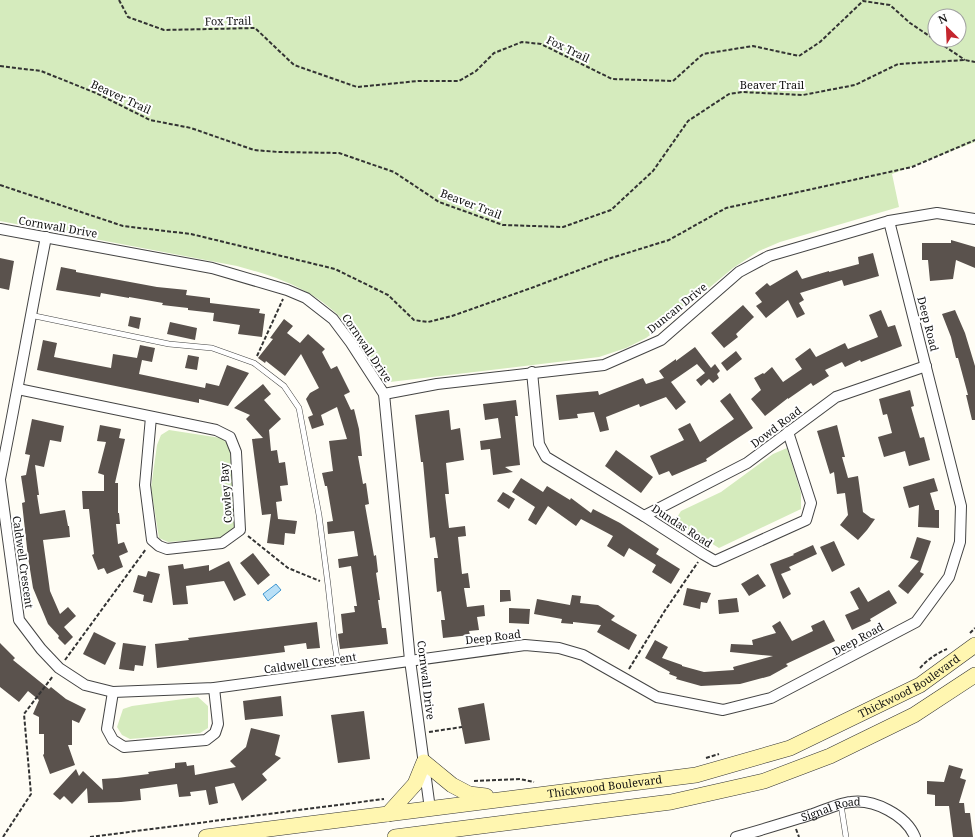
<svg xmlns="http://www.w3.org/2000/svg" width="975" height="837" font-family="'Noto Serif',serif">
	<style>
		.green { fill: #d5ebbd; fill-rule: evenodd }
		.water { fill: #b9e0f7; stroke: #3f96cf }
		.building { fill: #5a524d }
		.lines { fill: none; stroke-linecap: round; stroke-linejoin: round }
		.lane-casing { stroke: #444; stroke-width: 6 }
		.street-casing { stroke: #444; stroke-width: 12 }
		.secondary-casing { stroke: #333; stroke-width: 16 }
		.path { stroke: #333; stroke-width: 2; stroke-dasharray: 4 2; stroke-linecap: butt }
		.lane { stroke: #fff; stroke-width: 5 }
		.street { stroke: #fff; stroke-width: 10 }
		.secondary { stroke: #fff6b0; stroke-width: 15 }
		.labels { text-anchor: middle; stroke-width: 4; stroke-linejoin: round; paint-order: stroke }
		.street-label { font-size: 11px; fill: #111; stroke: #fff }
	</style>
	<rect width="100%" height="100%" fill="#fffdf5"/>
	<path class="green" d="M 0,0 L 975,0 L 975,142 L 892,174 L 899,207 L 780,242 L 759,251 L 733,268 L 667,323 L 646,338 L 626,348 L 599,357 L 390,382 L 380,379 C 372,365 366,348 356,336 C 326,294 285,279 237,266 L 0,221 ZM 935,16 L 959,16 L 959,40 L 935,40 Z
		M 169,430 L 221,438 L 230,445 L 235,527 L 224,538 L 168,542 L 159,538 L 151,488 L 157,445 L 161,435 Z
		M 787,448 L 801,493 L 801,509 L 719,548 L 683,526 L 676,519 L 681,511 L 721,492 L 773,454 Z
		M 198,697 L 208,706 L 208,728 L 200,733 L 130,739 L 122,735 L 117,727 L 123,709 L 132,706 Z"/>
	<path class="water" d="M 276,584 L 281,590 L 268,601 L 263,594 Z"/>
	<path class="building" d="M 951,240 L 975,247 L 975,268 L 956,260 L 953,279 L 930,281 L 928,260 L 922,260 L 922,243 L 951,243 Z
		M 873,253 L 879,276 L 844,286 L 842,280 L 800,293 L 804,300 L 799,303 L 805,314 L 797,318 L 788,300 L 766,318 L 756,306 L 762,302 L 755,293 L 767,283 L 770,286 L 797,270 L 802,279 L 829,271 L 829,272 L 859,264 L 858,257 Z
		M 0,258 L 14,261 L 9,290 L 0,288 Z
		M 61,267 L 76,270 L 76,272 L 157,287 L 187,290 L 186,295 L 210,298 L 210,303 L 260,309 L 259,313 L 265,314 L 262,337 L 238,334 L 240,325 L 213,321 L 214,313 L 188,310 L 188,308 L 162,305 L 163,303 L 129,297 L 129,298 L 101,293 L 100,297 L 56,290 Z
		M 743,305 L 754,317 L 736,334 L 738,337 L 724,348 L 711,333 Z
		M 881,310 L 888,327 L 895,325 L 902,346 L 861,362 L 860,360 L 845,367 L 842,362 L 825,370 L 829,376 L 813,386 L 811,383 L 788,399 L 788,398 L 765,416 L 751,399 L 761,390 L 754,378 L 763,373 L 764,374 L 772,367 L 783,382 L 802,369 L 795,359 L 810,348 L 816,357 L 845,343 L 848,349 L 878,337 L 869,315 Z
		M 955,310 L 965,333 L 975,366 L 975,420 L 972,420 L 966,395 L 968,395 L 958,358 L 956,358 L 951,337 L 942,314 Z
		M 130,316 L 141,318 L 139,329 L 128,326 Z
		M 284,319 L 293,326 L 287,333 L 300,343 L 308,334 L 325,349 L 322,352 L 331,369 L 337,366 L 350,392 L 344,395 L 351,410 L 354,409 L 359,429 L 362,456 L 358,456 L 363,484 L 366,483 L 369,504 L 365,505 L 374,556 L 376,555 L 378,572 L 376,573 L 380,600 L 378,600 L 382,628 L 386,628 L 388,644 L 340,649 L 338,634 L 343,633 L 341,614 L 355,612 L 354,606 L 357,606 L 351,566 L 339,568 L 338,559 L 358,556 L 354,531 L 328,534 L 327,522 L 333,521 L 327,486 L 325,486 L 322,473 L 333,471 L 329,441 L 347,439 L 337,407 L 321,415 L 324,425 L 312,429 L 308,417 L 313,415 L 306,399 L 310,393 L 319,388 L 301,354 L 285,376 L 266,361 L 265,363 L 258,358 L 273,339 L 270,338 Z
		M 170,322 L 197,328 L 195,340 L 167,334 Z
		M 43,340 L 57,343 L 54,357 L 111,368 L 113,354 L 137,358 L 140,345 L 155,348 L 152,362 L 142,360 L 139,374 L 205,388 L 206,383 L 219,386 L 227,365 L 249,373 L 228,406 L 199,399 L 199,403 L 37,370 Z
		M 695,347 L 711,368 L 715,364 L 720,371 L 717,374 L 719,378 L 713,383 L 709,379 L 701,386 L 696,380 L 705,373 L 697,364 L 671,382 L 686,402 L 676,410 L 666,397 L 640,407 L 639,404 L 606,417 L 609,430 L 600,432 L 594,412 L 577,414 L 578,418 L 559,420 L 556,395 L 598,391 L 599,395 L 643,378 L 646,384 L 664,378 L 659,371 L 676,359 L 676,361 Z
		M 736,351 L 742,359 L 727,371 L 721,363 Z
		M 188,355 L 199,357 L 197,370 L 185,368 Z
		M 263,384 L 271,394 L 264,400 L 281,419 L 269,430 L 271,451 L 277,450 L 279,463 L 285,462 L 288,485 L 280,486 L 282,501 L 276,502 L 278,519 L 297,521 L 295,534 L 285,533 L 284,545 L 267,543 L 271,514 L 262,515 L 252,439 L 263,438 L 246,419 L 250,415 L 234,408 Z
		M 910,390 L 914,406 L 911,407 L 920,438 L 924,437 L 930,460 L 909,466 L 905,451 L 884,457 L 878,437 L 892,433 L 887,414 L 883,415 L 879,399 Z
		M 730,393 L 753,428 L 706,459 L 707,461 L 672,476 L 669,471 L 659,475 L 650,456 L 684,440 L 678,429 L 690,423 L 700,442 L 734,419 L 720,401 Z
		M 516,400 L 518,416 L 515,416 L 520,465 L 505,467 L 513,472 L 493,475 L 490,449 L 481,450 L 480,441 L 501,438 L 498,418 L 485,420 L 483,404 Z
		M 449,410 L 451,430 L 460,428 L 464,460 L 446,463 L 449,494 L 445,494 L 449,528 L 465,526 L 466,536 L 458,537 L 462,574 L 468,573 L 470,588 L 464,588 L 467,607 L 484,605 L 485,616 L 477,617 L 479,630 L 469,631 L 470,635 L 443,638 L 441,620 L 445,620 L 441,591 L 437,592 L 436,582 L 434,558 L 438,558 L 435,537 L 430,538 L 423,462 L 421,462 L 415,415 Z
		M 32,419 L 64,426 L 61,442 L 50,440 L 44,467 L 35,465 L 39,495 L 37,495 L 40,514 L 65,510 L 68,526 L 69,526 L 70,537 L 43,540 L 50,591 L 60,614 L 68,607 L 76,616 L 64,627 L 73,637 L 65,645 L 58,638 L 59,636 L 48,624 L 33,588 L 28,557 L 22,503 L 25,502 L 21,476 L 26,475 L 30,455 L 25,454 Z
		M 100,425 L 121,429 L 119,438 L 125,439 L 115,483 L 118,483 L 118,513 L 119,513 L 120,524 L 116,524 L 118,544 L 124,542 L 128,552 L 119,556 L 123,567 L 107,574 L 104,568 L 98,570 L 92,555 L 94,554 L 89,509 L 83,509 L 82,491 L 104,491 L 104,475 L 98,473 L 106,442 L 97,441 Z
		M 837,425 L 845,457 L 842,457 L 848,478 L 858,476 L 863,512 L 871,518 L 875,519 L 867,530 L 858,540 L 840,525 L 848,515 L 845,493 L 837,494 L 834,472 L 830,474 L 817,431 Z
		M 616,450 L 653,477 L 641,493 L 605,466 Z
		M 521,478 L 543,492 L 547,486 L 570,500 L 571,498 L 591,513 L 593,509 L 620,523 L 659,549 L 656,554 L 680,569 L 671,584 L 652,572 L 656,565 L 629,548 L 624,557 L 607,546 L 613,536 L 581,519 L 576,526 L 548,506 L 536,525 L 528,520 L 535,507 L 512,492 Z
		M 934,478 L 938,491 L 930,493 L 935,510 L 939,510 L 939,528 L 918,527 L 919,505 L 909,508 L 903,487 Z
		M 503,492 L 515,499 L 509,509 L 497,501 Z
		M 917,537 L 931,541 L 920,572 L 924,574 L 908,594 L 898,586 L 919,561 L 910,558 Z
		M 834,541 L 845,565 L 832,572 L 820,547 Z
		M 813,545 L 817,554 L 789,567 L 791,570 L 781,574 L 791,594 L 783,599 L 770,564 L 794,555 L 793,554 Z
		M 253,553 L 270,575 L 258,585 L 240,563 Z
		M 229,561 L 246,595 L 234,601 L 224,581 L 186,586 L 188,604 L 173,605 L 168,566 L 183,564 L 184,569 L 209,565 L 209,571 Z
		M 148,571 L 160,574 L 152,603 L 143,601 L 144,595 L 133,592 L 138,575 L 146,577 Z
		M 758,574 L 766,586 L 749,596 L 741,584 Z
		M 859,587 L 868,602 L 889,590 L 897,603 L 870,619 L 871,621 L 852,630 L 845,615 L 859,609 L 850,592 Z
		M 687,588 L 711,593 L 707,603 L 701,602 L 700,609 L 683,605 Z
		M 500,590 L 510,590 L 511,601 L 500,602 Z
		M 572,595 L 581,596 L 580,603 L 598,605 L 615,616 L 611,620 L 637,635 L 629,650 L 597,632 L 601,625 L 573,622 L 573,624 L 561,623 L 562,619 L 534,614 L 537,599 L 570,605 Z
		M 737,598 L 739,612 L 719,614 L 718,600 Z
		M 509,608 L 530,609 L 529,624 L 509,623 Z
		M 824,620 L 835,641 L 786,664 L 788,666 L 770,676 L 740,684 L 701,686 L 676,679 L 677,677 L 669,674 L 670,672 L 645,658 L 655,640 L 668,647 L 662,658 L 682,665 L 682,666 L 704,672 L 734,670 L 733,667 L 773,656 L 730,652 L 731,644 L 753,645 L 752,640 L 776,633 L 772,626 L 780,621 L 792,641 L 813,631 L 811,626 Z
		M 317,622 L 320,648 L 307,649 L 306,643 L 284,646 L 285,652 L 157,668 L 155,644 L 189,640 L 188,638 Z
		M 94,632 L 116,643 L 105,665 L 83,654 Z
		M 0,643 L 15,658 L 13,660 L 49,689 L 51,687 L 66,699 L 86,709 L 79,723 L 72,720 L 72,745 L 68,745 L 75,765 L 50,774 L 43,755 L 44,754 L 44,734 L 39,734 L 39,717 L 33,714 L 39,700 L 28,691 L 19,702 L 0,687 Z
		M 123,643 L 146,646 L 143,666 L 135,665 L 134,671 L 119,669 Z
		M 281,696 L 283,716 L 245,720 L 243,701 Z
		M 484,703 L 490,740 L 465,744 L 458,708 Z
		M 364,711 L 370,759 L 338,763 L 331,715 Z
		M 251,728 L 280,735 L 275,755 L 281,758 L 262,774 L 267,780 L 242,801 L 234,783 L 215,787 L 218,803 L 209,805 L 206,790 L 190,792 L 191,796 L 179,797 L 177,784 L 140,789 L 141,800 L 121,802 L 88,803 L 87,788 L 72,804 L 64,796 L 60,800 L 53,794 L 76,769 L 79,776 L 83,771 L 103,790 L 102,779 L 117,778 L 149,774 L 148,772 L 175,768 L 175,763 L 186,762 L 187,766 L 194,765 L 195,775 L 236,767 L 230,761 L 246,747 Z
		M 949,765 L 963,769 L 960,778 L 966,780 L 959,803 L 964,803 L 965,813 L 970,813 L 973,837 L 953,837 L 949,806 L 935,806 L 935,795 L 927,794 L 927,781 L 944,782 Z"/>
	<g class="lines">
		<defs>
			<path id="lane" d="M 30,315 L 169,344 L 212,348 L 254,363 L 284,386 L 299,408 L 307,451 L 319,515 L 328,585 L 334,639 L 339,671
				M 841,805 L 846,837"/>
			<g id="street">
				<path d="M 0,229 L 212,268 L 287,290 L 306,298 L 333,319 L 351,343 L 384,394 L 410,660 L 430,809"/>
				<path d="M 532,372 L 539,444 L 546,457 L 644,516 L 703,554 L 715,561 L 806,520 L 811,503 L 788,432"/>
				<path d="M 18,389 L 216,430 L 230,437 L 236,452 L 240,530 L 222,543 L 167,549 L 159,546 L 152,540 L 145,485 L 151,417"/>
				<path d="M 384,394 L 437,384 L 604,365 L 661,340 L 739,272 L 769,256 L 889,221 L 937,213 L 975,219"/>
				<path d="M 0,479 C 16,399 30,318 46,237"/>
				<path d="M 0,480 L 19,620 L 41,649 L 59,668 L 85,685 L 113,692 L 214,688 L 525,645 L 559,648 L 583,655 L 657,697 L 723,710 L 771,698 L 916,622 L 949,577 L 960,542 L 961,506 L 889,221"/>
				<path d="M 644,516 L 747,463 L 836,397 L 926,366"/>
				<path d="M 113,692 L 107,729 L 113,740 L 124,747 L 206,740 L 215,733 L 218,724 L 214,688"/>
				<path id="s1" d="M 736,837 C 762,830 787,822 813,814 C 824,810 840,803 851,802 C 874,799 906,815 915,837"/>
			</g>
			<g id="secondary">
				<path d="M 388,814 L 415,784 L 424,762 L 452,785 L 469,794 L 486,796"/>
				<path id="s2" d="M 206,837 L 696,775 L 790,748 L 920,685 L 975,645"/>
				<path d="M 395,837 L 671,802 L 764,781 L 830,756 L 914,715 L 975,675"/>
			</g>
		</defs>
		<use href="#lane" class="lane-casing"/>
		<use href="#street" class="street-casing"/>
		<use href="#secondary" class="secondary-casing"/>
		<path class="path" d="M 119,0 L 128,17 L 164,30 L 255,28 L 294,65 L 357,87 L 418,81 L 459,81 L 476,71 L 494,53 L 522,42 L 541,44 L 612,79 L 673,81 L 703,54 L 753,46 L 799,56 L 820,42 L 863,1 L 890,5 L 910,23 L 965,60
			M 0,66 L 41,71 L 96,93 L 150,120 L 191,128 L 254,150 L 278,152 L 339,153 L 394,172 L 439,202 L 503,225 L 563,227 L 611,210 L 653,171 L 688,121 L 729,94 L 742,92 L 803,95 L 855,85 L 898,64 L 965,60 L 975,62
			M 0,185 L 123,226 L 191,234 L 335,269 L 388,295 L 414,320 L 428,322 L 452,316 L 534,287 L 611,258 L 669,240 L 726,208 L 912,167 L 975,140
			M 257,356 L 283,299
			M 248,536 L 288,568 L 320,581
			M 970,633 L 975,628
			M 65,660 L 146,549
			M 920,668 C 927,660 937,653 947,649
			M 629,669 L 664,612 L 698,562
			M 429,732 L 462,727
			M 706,758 L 719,754
			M 474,781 L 520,779 L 534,782
			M 796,829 L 799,837
			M 3,837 L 31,794 L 24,714 L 53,676
			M 90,837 L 384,799"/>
		<use href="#lane" class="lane"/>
		<use href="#street" class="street"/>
		<use href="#secondary" class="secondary"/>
	</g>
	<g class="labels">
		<g class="street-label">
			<text transform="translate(228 21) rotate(-1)" y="4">Fox Trail</text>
			<text transform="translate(568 49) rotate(26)" y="4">Fox Trail</text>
			<text x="772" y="89">Beaver Trail</text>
			<text transform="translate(121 97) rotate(25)" y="4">Beaver Trail</text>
			<text transform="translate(471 204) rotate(21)" y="4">Beaver Trail</text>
			<text transform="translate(58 227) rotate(10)" y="4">Cornwall Drive</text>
			<text transform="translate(677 308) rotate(-39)" y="4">Duncan Drive</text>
			<text transform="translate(928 324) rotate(76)" y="4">Deep Road</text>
			<text transform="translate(367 348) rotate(56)" y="4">Cornwall Drive</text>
			<text transform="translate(776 427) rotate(-37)" y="4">Dowd Road</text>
			<text transform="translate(226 493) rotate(-94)" y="4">Cowley Bay</text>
			<text transform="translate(682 526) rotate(33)" y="4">Dundas Road</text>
			<text transform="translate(23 562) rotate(82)" y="4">Caldwell Crescent</text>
			<text transform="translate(493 637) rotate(-7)" y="4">Deep Road</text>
			<text transform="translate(858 639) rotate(-28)" y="4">Deep Road</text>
			<text transform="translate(310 663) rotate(-8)" y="4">Caldwell Crescent</text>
			<text transform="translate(426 680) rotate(83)" y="4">Cornwall Drive</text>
			<text dy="4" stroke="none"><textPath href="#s2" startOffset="726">Thickwood Boulevard</textPath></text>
			<text dy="4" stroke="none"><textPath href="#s2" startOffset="402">Thickwood Boulevard</textPath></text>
			<text dy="4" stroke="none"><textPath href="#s1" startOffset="99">Signal Road</textPath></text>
		</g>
	</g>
	<g transform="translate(947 28) rotate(336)"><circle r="19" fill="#ffffff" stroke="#a0a0a0"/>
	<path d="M0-3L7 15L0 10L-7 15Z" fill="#c4262e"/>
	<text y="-6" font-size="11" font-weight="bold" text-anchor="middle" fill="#111111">N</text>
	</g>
</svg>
